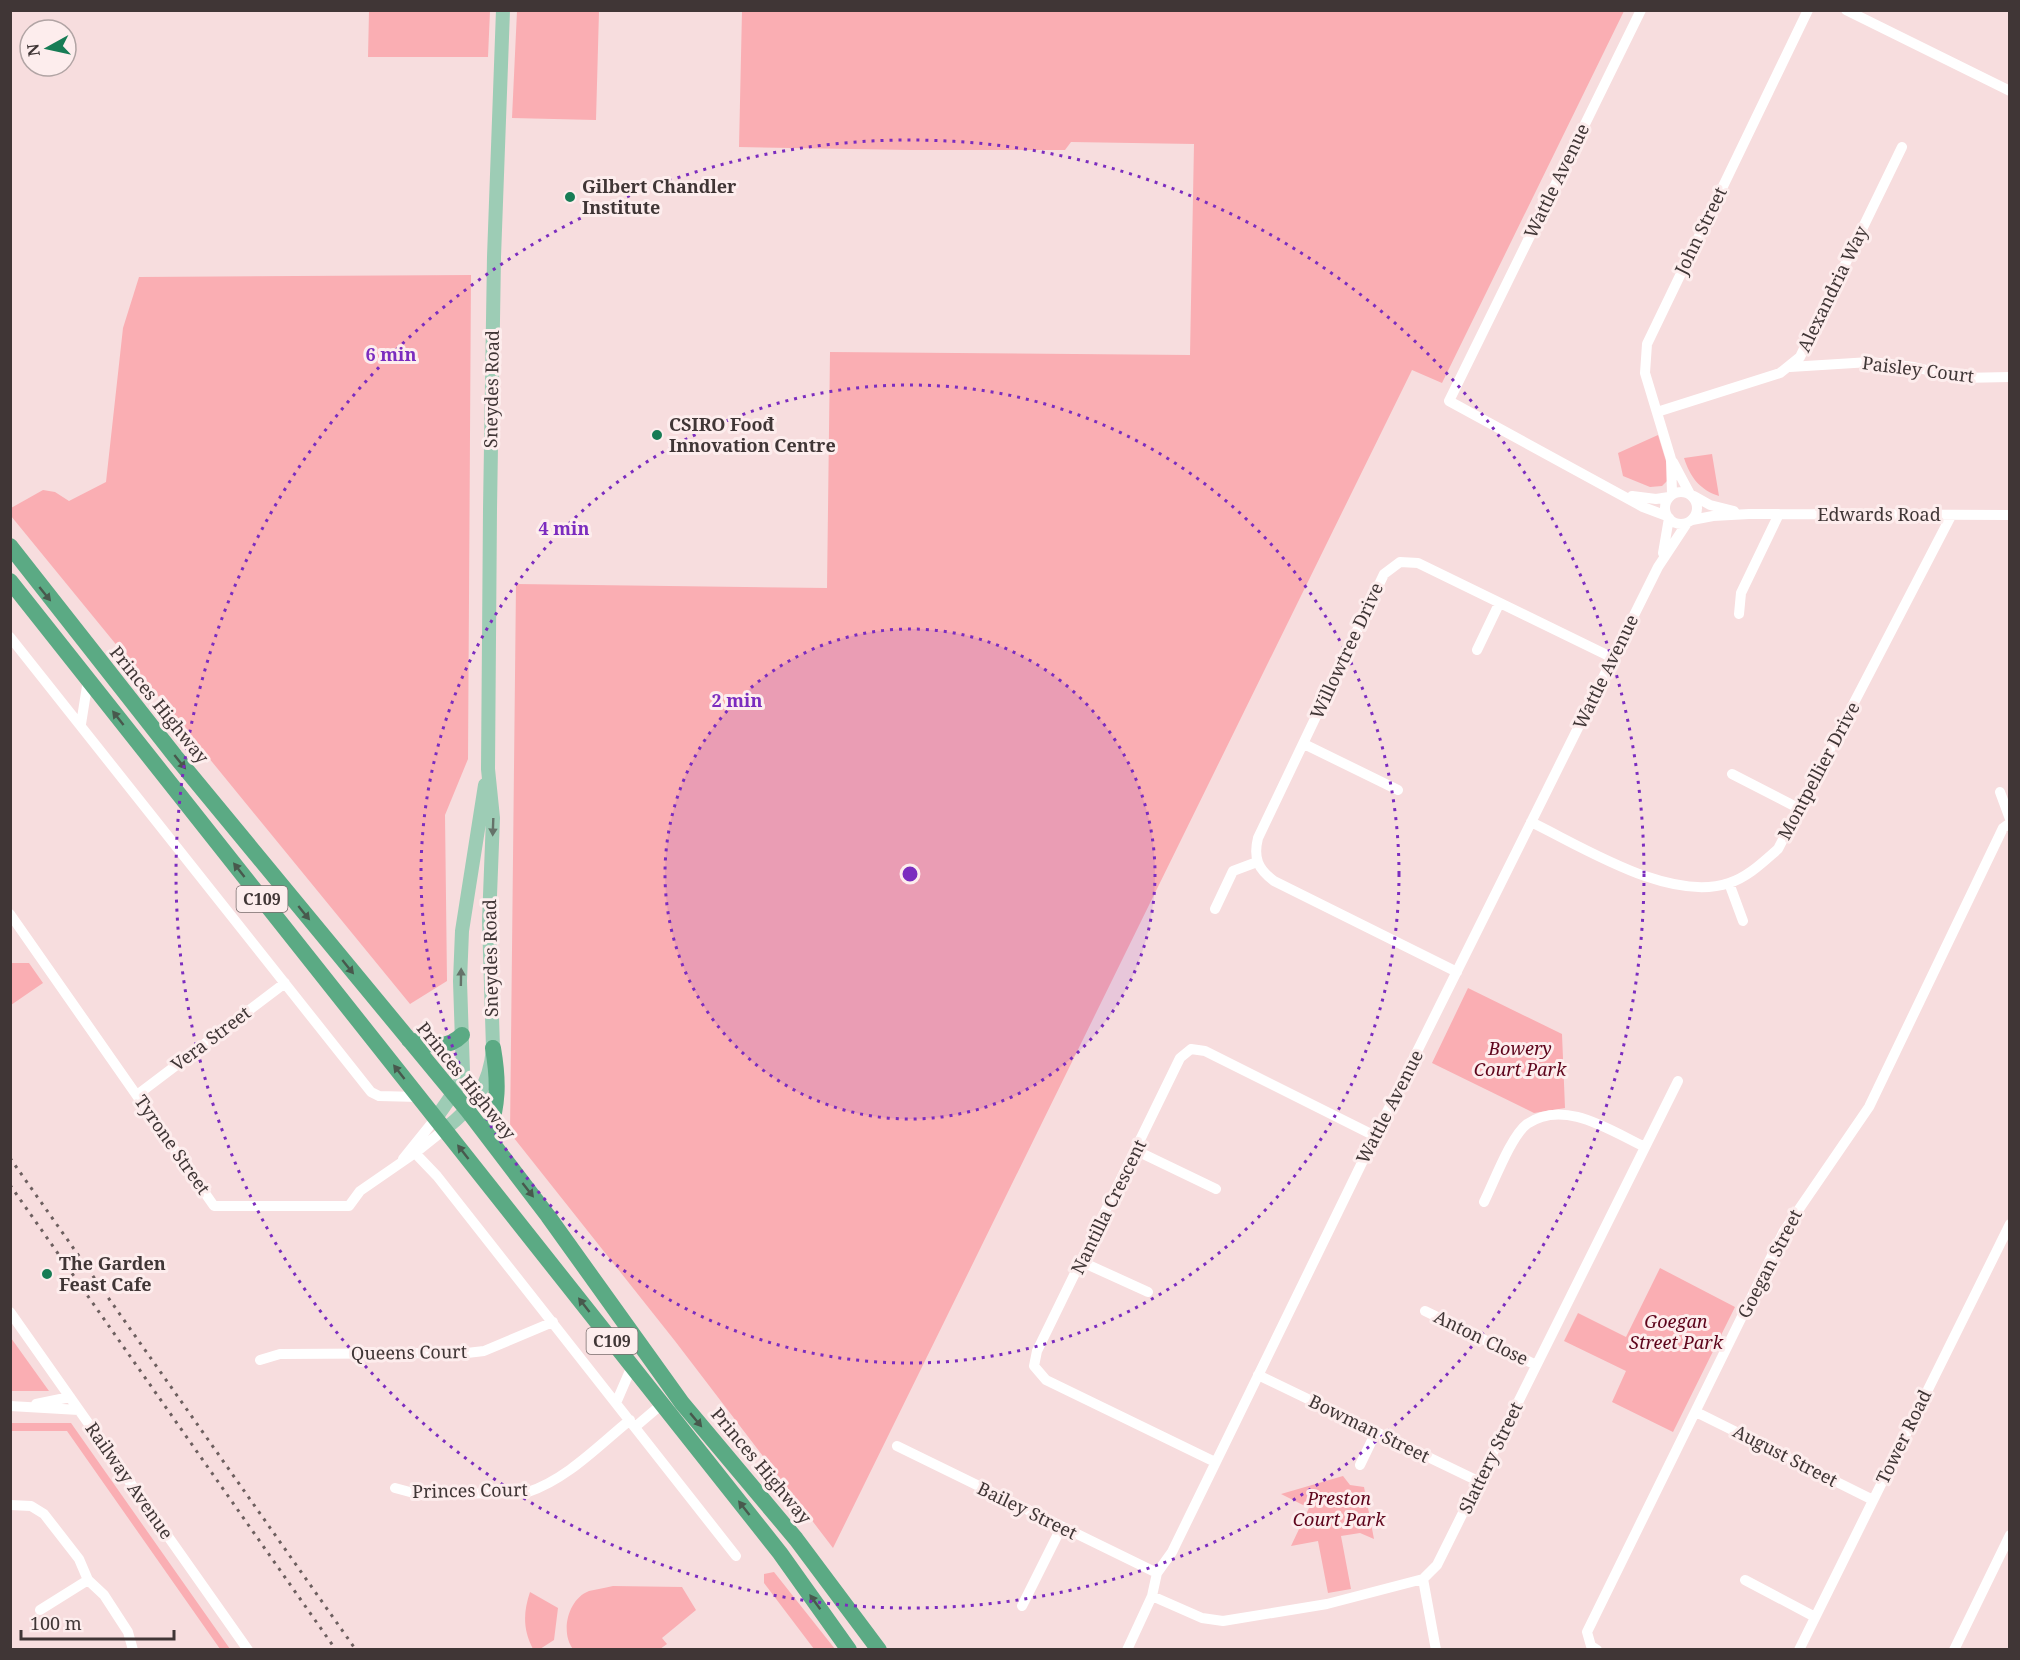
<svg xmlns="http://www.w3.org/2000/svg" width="2020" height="1660" font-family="'Noto Serif',serif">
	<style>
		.green { fill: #faaeb3 }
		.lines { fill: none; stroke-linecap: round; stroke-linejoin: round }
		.minor { stroke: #fff; stroke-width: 10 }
		.major { stroke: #9dccb5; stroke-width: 14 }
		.highway { stroke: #5baa84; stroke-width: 16 }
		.rail { stroke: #6d5f5f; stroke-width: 3; stroke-dasharray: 3 6; stroke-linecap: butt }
		.oneway { fill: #48594d }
		.oneway2 { fill: #657269 }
		.ring { fill: none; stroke: #7b2cbf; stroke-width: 3; stroke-dasharray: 3 6 }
		.poi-dot { fill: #177c55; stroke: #fdeded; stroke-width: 2 }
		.labels { text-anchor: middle; stroke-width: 6; stroke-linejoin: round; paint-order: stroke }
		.shield { fill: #fdeded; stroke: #796d6d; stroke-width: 1.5 }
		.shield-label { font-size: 16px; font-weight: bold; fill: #403636 }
		.street-label { font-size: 18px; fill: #403636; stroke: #fdeded }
		.poi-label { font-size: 18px; font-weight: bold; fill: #403636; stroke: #fdeded; text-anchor: start }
		.park-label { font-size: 18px; font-style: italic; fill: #5e051c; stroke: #fdeded }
		.centre { fill: #7b2cbf; stroke: #fdeded; stroke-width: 3 }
		.ring-label { font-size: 18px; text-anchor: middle; font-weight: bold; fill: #7b2cbf; stroke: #fdeded; stroke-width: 6; stroke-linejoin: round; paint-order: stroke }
	</style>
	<rect width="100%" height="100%" fill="#f7ddde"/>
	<path class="green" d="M 369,11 L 490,11 L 488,57 L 368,57 Z
		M 517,11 L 599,11 L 596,120 L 512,118 Z
		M 742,11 L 1624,11 L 1442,383 L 1412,370 L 833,1548 L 675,1341 L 510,1133 L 516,584 L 827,588 L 830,352 L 1190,355 L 1194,144 L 1071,142 L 1065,150 L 910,150 L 739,147 Z
		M 471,275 L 468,759 L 445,815 L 447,981 L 410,1004 L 11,516 L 11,508 L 43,490 L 55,492 L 69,501 L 106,482 L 123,328 L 139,277 Z
		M 1658,435 L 1668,468 L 1668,480 L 1662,486 L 1650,487 L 1623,476 L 1618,453 Z
		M 1712,454 L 1719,496 C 1700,490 1690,477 1684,458 Z
		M 11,963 L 29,963 L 43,983 L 11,1005 Z
		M 1468,988 L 1562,1034 L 1565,1108 L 1534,1113 L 1432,1063 Z
		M 1660,1268 L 1735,1307 L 1673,1432 L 1612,1402 L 1626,1371 L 1564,1341 L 1578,1313 L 1626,1337 Z
		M 10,1338 L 11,1338 L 49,1391 L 11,1391 Z
		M 10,1423 L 71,1423 L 230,1649 L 220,1649 L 67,1431 L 11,1431 Z
		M 1343,1476 L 1350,1485 L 1364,1487 L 1374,1539 L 1360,1533 L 1341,1536 L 1351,1589 L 1328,1593 L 1318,1541 L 1291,1546 L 1309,1508 L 1281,1494 Z
		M 774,1572 L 835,1649 L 814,1649 L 764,1583 L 764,1574 Z
		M 613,1586 L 682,1587 L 696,1610 L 662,1638 L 667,1644 L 660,1649 L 573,1649 C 560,1632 568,1599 589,1591 C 597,1589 606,1588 613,1586 Z
		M 530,1592 L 558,1608 L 554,1640 L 540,1649 L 533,1649 C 523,1630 523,1613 530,1592 Z"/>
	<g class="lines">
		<path class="minor" d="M 1641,10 L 1449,401 L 1643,507 L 1667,516
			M 1846,10 L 2010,91
			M 1790,367 L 1870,362 L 1914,367 L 1961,378 L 2010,377
			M 1657,412 L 1780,373 L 1800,357 L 1902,147
			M 1673,462 L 1690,494
			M1665 508a16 16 0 1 1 32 0a16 16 0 1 1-32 0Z
			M 1672,494 L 1671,459 L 1645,373 L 1647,344 L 1808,10
			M 1632,496 L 1656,499 L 1669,497
			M 1694,496 L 1710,505 L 1734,511
			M 1692,520 L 1713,516 L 1749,514 L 2010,515
			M 1663,553 L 1669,518
			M 1739,614 L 1741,593 L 1779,514
			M 10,637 L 371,1092 L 379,1096 L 419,1097
			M 1477,650 L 1499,604
			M 81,724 L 88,680
			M 1304,744 L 1398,790
			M 1732,774 L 1800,809
			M 2000,792 L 2010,819
			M 1531,822 C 1583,847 1670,903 1729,883 C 1748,877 1763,862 1778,849 L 1951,516
			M 1729,883 L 1743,921
			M 1215,909 L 1233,871 L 1257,862
			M 10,914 L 214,1206 L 349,1206 L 360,1191 L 415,1153 L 445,1129
			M 1457,972 L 1274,881 C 1258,869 1253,858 1258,838 L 1384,574 L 1400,562 L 1418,563 L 1613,658
			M 137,1095 L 285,983
			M 1137,1151 L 1216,1189
			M 415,1153 L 437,1176 L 736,1556
			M 403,1159 L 436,1118
			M 1484,1202 C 1494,1182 1511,1136 1527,1124 C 1564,1098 1611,1131 1645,1147
			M 1082,1262 L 1148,1292
			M 1425,1311 L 1536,1365
			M 10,1312 L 248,1650
			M 260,1360 L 280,1354 L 467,1353 L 484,1351 L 553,1322
			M 1258,1375 L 1480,1482
			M 616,1403 L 632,1366
			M 36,1404 L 70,1397
			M 10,1406 L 79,1410
			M 1696,1412 L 1873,1500
			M 635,1427 L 662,1404
			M 897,1446 L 1157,1573
			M 1215,1462 L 1046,1380 L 1034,1366 L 1037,1351 L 1180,1058 L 1191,1049 L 1205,1051 L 1375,1136
			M 1360,1465 L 1376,1432
			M 395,1488 L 421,1495 L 528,1492 C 567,1479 598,1446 630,1420
			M 10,1505 L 31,1506 L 44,1514 L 79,1559 L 88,1580 L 104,1595 L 128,1632 L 133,1650
			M 1423,1579 L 1436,1650
			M 1745,1580 L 1815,1617
			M 1152,1596 L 1202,1618 L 1223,1621 L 1327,1604 L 1423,1579 L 1437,1565 L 1678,1081
			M 1022,1606 L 1061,1528
			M 40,1610 L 88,1580
			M 1127,1650 L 1152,1596 L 1157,1573 L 1172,1552 L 1375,1136 L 1658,567 L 1687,523
			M 1597,1650 L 1591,1646 L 1587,1632 L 1784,1231 L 1869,1107 L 2003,828 L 2010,823
			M 1799,1650 L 2010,1224
			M 1954,1650 L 2010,1535"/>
		<path class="major" d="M 436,1118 L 459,1085 L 463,1072 L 460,981 L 462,931 L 485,785
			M 445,1129 C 474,1106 490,1086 493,1048 L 489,921 L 493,818 L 488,769 L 490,509 L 494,257 L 503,10"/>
		<path class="highway" d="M 10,546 L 175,756 L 468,1111 L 548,1216 L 682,1403 L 796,1539 L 879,1650
			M 10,581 L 780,1553 L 849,1650
			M 409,1040 C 429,1044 446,1051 462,1035
			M 488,1137 C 498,1104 499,1083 493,1048"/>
		<path class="rail" d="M 10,1158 L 356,1650
			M 10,1185 L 336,1650"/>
	</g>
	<defs><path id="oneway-solid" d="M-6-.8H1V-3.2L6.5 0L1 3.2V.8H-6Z" transform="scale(1.5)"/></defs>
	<g class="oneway">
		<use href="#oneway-solid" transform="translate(45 594) rotate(51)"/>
		<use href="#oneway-solid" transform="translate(118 718) rotate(-128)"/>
		<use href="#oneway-solid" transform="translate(180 762) rotate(51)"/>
		<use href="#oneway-solid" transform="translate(239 870) rotate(-128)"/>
		<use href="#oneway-solid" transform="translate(304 913) rotate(51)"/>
		<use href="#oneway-solid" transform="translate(348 967) rotate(51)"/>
		<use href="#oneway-solid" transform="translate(399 1072) rotate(-128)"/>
		<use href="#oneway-solid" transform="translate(463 1152) rotate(-128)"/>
		<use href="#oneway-solid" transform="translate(528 1190) rotate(52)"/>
		<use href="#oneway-solid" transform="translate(584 1305) rotate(-128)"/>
		<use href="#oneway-solid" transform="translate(696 1420) rotate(50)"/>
		<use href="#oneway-solid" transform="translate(744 1508) rotate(-128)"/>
		<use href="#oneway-solid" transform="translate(815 1602) rotate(-126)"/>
	</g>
	<g class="oneway2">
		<use href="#oneway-solid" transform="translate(493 827) rotate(92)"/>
		<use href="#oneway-solid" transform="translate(461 977) rotate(-89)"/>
	</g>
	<circle cx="910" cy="874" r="245" fill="#7b2cbf" fill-opacity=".12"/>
	<g class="ring">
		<circle cx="910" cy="874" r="245"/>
		<circle cx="910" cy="874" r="489"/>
		<circle cx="910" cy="874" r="734"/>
	</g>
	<g class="poi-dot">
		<circle cx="570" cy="197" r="6"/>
		<circle cx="657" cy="435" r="6"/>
		<circle cx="47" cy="1274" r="6"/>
	</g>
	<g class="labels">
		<g class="shield">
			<rect x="236.5" y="886" width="51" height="26" rx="4.5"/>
			<rect x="586.5" y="1328" width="51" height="26" rx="4.5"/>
		</g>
		<g class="shield-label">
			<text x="262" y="905">C109</text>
			<text x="612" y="1347">C109</text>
		</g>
		<g class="street-label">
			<text transform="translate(1557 181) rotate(-64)" y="6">Wattle Avenue</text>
			<text transform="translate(1701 231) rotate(-64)" y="6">John Street</text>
			<text transform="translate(1833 289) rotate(-64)" y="6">Alexandria Way</text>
			<text transform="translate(1918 370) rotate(7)" y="6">Paisley Court</text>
			<text transform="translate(492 389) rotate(-89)" y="6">Sneydes Road</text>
			<text x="1879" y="521">Edwards Road</text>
			<text transform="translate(1347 651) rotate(-65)" y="6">Willowtree Drive</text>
			<text transform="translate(1606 672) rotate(-64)" y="6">Wattle Avenue</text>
			<text transform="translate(159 705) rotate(51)" y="6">Princes Highway</text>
			<text transform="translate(1819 771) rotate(-62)" y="6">Montpellier Drive</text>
			<text transform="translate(491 958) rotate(-91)" y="6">Sneydes Road</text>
			<text transform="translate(211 1039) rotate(-37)" y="6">Vera Street</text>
			<text transform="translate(466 1081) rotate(51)" y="6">Princes Highway</text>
			<text transform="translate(1390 1107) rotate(-63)" y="6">Wattle Avenue</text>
			<text transform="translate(172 1145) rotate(55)" y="6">Tyrone Street</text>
			<text transform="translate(1109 1207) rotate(-64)" y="6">Nantilla Crescent</text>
			<text transform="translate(1770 1264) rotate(-63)" y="6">Goegan Street</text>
			<text transform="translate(1481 1338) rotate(26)" y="6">Anton Close</text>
			<text transform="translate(409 1353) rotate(-1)" y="6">Queens Court</text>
			<text transform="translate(1369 1429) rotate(26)" y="6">Bowman Street</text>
			<text transform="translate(1904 1437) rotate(-64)" y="6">Tower Road</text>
			<text transform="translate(1785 1456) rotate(27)" y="6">August Street</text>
			<text transform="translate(1491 1458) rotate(-64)" y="6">Slattery Street</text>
			<text transform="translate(761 1466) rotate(50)" y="6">Princes Highway</text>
			<text transform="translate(129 1481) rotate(55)" y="6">Railway Avenue</text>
			<text transform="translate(470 1491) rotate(-1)" y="6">Princes Court</text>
			<text transform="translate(1027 1511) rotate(26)" y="6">Bailey Street</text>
		</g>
		<g class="poi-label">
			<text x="582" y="193">Gilbert Chandler<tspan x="582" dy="21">Institute</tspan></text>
			<text x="669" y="431">CSIRO Foođ<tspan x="669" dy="21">Innovation Centre</tspan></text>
			<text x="59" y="1270">The Garden<tspan x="59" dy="21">Feast Cafe</tspan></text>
		</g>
		<g class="park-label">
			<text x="1520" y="1055">Bowery<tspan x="1520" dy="21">Court Park</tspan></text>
			<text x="1676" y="1328">Goegan<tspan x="1676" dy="21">Street Park</tspan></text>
			<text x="1339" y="1505">Preston<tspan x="1339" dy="21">Court Park</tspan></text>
		</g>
	</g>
	<circle cx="910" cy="874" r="9" class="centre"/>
	<g class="ring-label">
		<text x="391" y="361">6 min</text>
		<text x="564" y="535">4 min</text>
		<text x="737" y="707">2 min</text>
	</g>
	<rect width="2020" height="1660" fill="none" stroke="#403636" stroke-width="24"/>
	<g transform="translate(48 48) rotate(262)"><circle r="28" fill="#fdeded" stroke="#b1a4a4" stroke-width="1.5"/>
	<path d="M0-4.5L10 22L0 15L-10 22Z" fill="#177c55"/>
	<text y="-9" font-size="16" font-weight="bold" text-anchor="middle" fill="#403636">N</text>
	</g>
	<path d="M21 1630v9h153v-9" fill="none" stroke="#403636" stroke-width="3"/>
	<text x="30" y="1630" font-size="18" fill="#403636" stroke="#fdeded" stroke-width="4.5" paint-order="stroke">100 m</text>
</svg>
